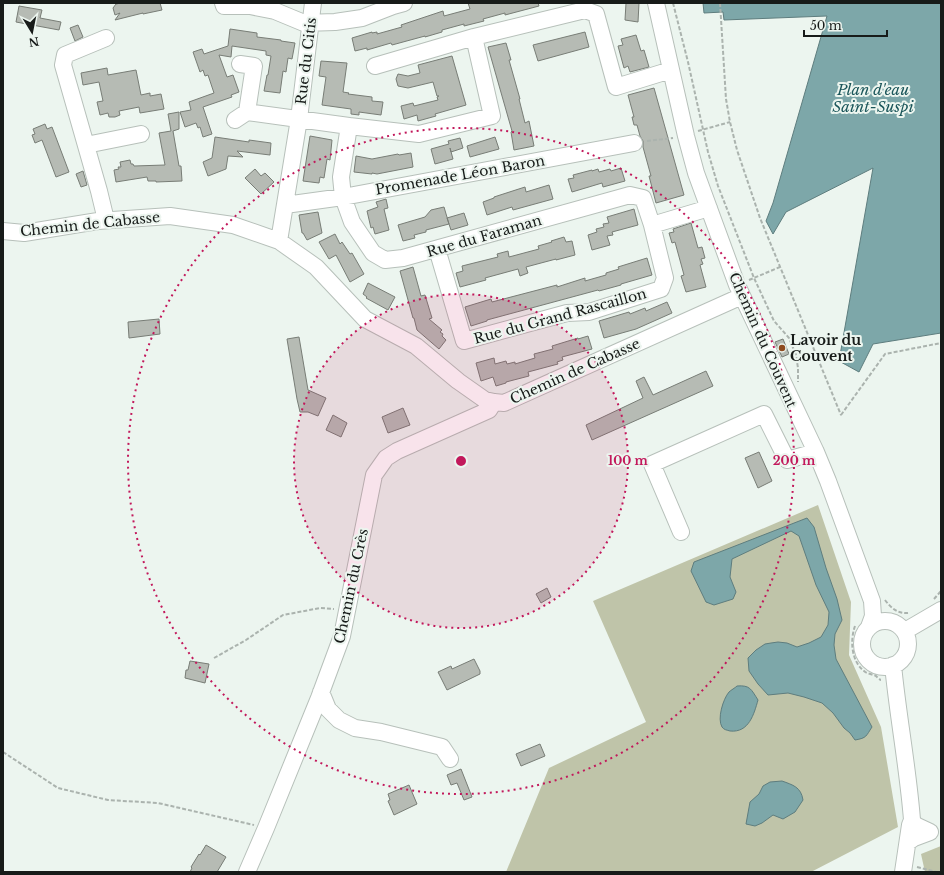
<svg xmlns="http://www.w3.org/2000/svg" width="944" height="875" font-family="'Libre Baskerville',serif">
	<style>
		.green { fill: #bfc4a9 }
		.water { fill: #7da7a9; stroke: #5e7d7e }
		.building { fill: #b6bbb4; stroke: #787d76 }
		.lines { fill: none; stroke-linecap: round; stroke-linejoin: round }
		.minor-casing { stroke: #b7c0ba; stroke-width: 18 }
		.path { stroke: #abb3ae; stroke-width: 2; stroke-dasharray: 4 2; stroke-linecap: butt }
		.minor { stroke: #fff; stroke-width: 16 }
		.ring { fill: none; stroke: #c2185b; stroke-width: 2; stroke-dasharray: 2 4 }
		.poi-dot { fill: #8e4a1f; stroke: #ecf5ef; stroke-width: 1.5 }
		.labels { text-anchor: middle; stroke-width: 4; stroke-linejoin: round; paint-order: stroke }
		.street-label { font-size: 14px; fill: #171b19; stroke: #ecf5ef }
		.poi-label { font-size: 14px; font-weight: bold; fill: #171b19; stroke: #ecf5ef; text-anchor: start }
		.water-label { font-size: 15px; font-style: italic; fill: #1b565a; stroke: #ecf5ef }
		.centre { fill: #c2185b; stroke: #ecf5ef; stroke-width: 2 }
		.ring-label { font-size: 12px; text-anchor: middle; font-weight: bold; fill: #c2185b; stroke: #ecf5ef; stroke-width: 4; stroke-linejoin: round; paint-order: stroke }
	</style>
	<rect width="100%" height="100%" fill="#ecf5ef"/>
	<path class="green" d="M 818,505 L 851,602 L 849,655 L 881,727 L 898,827 L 811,872 L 506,872 L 549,768 L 646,722 L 593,601 Z
		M 941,846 L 941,872 L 925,872 L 921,854 Z"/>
	<path class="water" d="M 703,3 L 941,3 L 941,333 L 873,344 L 859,372 L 839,361 L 873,168 L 786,212 L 773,234 L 766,221 L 773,203 L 827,16 L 724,20 L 723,12 L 704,13 Z
		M 807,518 L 814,527 L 826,568 L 837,599 L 842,620 L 835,634 L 834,645 L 836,659 L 872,727 C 866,736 867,738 855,740 L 850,733 L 844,728 L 833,713 L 822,703 L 804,697 L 788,693 L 768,695 L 758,684 L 749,671 L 748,658 L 756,650 L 765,644 L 771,643 L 778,642 L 787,643 L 797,647 L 809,643 L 821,637 L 828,625 L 829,612 L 816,585 L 799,536 L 791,531 L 732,559 L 730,577 L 736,592 L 733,599 L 714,605 L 706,602 L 691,571 L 694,562 Z
		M 737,686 C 750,685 751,689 758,700 C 754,714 749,733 730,731 C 727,730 724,730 722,727 C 717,719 723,699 729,692 C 731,690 735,688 737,686 Z
		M 782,781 C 793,785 801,787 803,800 L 795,812 L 783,819 L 773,815 L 762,823 L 755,826 L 746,824 L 750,802 L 759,794 L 763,786 L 770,782 Z"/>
	<path class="building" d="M 121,3 L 160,3 L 162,10 L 143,14 L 143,13 L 115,20 L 120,13 L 115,15 L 113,8 L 116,4 Z
		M 468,3 L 538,3 L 539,6 L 505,15 L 505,13 L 483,19 L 484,21 L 464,26 L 464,24 L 442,30 L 442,32 L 425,37 L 425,36 L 392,45 L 391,43 L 367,50 L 367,48 L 355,51 L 352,38 L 372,32 L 372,33 L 377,32 L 377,34 L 402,27 L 401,25 L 443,11 L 444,16 L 470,9 Z
		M 626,3 L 639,3 L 638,22 L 625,20 Z
		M 19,6 L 42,10 L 40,18 L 61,22 L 59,30 L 16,22 Z
		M 78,25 L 83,37 L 75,41 L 70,28 Z
		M 230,29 L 257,33 L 257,37 L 281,40 L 281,41 L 295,43 L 292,59 L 288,58 L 286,72 L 283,71 L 280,93 L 264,91 L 267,75 L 268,75 L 271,56 L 266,55 L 266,51 L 232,46 L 231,57 L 219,55 L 227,77 L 233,75 L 239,92 L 231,95 L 232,97 L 203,107 L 212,134 L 203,137 L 200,127 L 198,128 L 196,123 L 185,127 L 180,112 L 191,110 L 189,102 L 214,93 L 208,75 L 205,76 L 203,70 L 200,72 L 193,52 L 202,49 L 204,54 L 228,46 Z
		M 585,32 L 589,47 L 538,61 L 533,45 Z
		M 636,35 L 641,51 L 644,50 L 649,67 L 630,72 L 628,66 L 624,68 L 618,46 L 623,45 L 621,39 Z
		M 506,43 L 511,60 L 509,60 L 520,99 L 519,99 L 525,123 L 529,121 L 534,146 L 514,150 L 511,132 L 512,131 L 488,47 Z
		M 452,56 L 466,105 L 435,114 L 436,116 L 418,121 L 417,115 L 404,119 L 401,106 L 413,103 L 414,106 L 438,100 L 437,97 L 439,96 L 437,96 L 433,82 L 408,88 L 398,86 L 396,79 L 398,74 L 408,76 L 420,73 L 418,65 Z
		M 321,61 L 347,63 L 343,92 L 349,93 L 348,94 L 372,97 L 372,101 L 383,102 L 381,115 L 359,112 L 359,115 L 351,114 L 351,109 L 322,105 L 326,77 L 319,76 Z
		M 107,68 L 108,75 L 136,70 L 141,95 L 150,93 L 150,96 L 161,94 L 164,109 L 140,113 L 139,107 L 119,111 L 120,115 L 115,117 L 109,117 L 108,113 L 100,115 L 97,102 L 103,101 L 99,82 L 83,85 L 81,73 Z
		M 654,88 L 684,195 L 656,203 L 649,176 L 651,176 L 643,147 L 643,141 L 640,136 L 637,125 L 634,125 L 632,117 L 634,117 L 628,95 Z
		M 179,112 L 179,129 L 173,131 L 179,166 L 181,166 L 182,181 L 156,182 L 156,181 L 148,181 L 147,177 L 116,182 L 114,170 L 119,169 L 118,167 L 121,167 L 120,162 L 130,160 L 131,164 L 133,164 L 134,166 L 165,165 L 159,133 L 171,131 L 168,114 Z
		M 45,124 L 47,129 L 52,127 L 69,172 L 56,177 L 42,140 L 35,143 L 32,135 L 35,134 L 33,129 Z
		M 310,136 L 332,140 L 330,160 L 327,159 L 324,178 L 320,177 L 319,183 L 303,181 Z
		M 215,137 L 249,142 L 249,140 L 271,143 L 270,155 L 237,151 L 243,157 L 228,156 L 226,169 L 208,176 L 203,162 L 212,158 Z
		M 495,137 L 499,149 L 470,157 L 467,146 Z
		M 460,138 L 463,148 L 451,152 L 450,148 L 453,159 L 435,164 L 431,149 L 449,144 L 448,141 Z
		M 411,153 L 413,167 L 377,174 L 372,173 L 372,174 L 354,172 L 356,156 L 372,159 L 398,154 L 399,155 Z
		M 621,168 L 625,181 L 603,187 L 602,183 L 572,192 L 568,179 L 574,178 L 573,175 L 592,170 L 592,171 L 598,169 L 599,172 L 610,169 L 611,171 Z
		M 255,169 L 261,176 L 265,173 L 274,182 L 261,194 L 245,178 Z
		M 83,171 L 87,185 L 81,187 L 76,174 Z
		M 549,185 L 553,199 L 513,210 L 512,207 L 487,215 L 483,202 L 494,198 L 494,197 L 525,187 L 526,192 Z
		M 386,199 L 388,208 L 384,209 L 389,230 L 375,234 L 373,227 L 371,228 L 367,211 L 378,207 L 376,202 Z
		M 444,207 L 449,224 L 426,230 L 426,232 L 414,235 L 415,238 L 403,241 L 398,225 L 425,217 L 431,210 Z
		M 634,209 L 638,225 L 612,232 L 613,235 L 607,236 L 610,245 L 592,250 L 588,235 L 597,232 L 596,229 L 604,227 L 603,224 L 609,223 L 607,217 Z
		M 318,212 L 322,233 L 307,240 L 303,233 L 302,233 L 299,215 Z
		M 464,213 L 468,225 L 451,230 L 447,218 Z
		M 691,223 L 698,248 L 702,247 L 705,258 L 701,259 L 703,264 L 700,265 L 706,287 L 686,292 L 681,276 L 684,275 L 675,242 L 672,243 L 669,233 L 674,232 L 673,229 Z
		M 335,234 L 340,244 L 342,242 L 350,254 L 352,253 L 364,274 L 350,282 L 336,255 L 329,259 L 319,242 Z
		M 564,237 L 566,242 L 572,241 L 575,255 L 556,260 L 556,259 L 526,267 L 528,273 L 520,276 L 518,269 L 485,278 L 486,280 L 460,287 L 456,273 L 463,271 L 462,266 L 498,257 L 497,254 L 508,251 L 509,257 L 539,249 L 538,246 L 552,242 L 551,241 Z
		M 647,258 L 652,275 L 621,284 L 621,285 L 599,291 L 598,290 L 487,320 L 487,321 L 471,326 L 465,307 L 491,299 L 492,302 L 557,285 L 557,287 L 585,278 L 585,281 L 606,275 L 606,273 L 619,269 L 618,267 Z
		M 413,267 L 421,296 L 425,295 L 432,318 L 429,319 L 442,330 L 440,332 L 443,334 L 442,336 L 446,340 L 439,349 L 417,330 L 414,318 L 413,318 L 400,271 Z
		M 368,283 L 395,297 L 388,310 L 366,298 L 367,297 L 363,294 Z
		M 667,302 L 672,313 L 636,329 L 604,338 L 599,321 L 629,312 L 630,314 L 645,308 L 646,311 Z
		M 159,319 L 160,334 L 129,338 L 128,322 Z
		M 588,336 L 592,349 L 562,357 L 563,360 L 557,362 L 558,364 L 528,372 L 529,376 L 506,382 L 506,383 L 496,386 L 493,377 L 481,381 L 476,363 L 494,358 L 495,364 L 506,361 L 507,364 L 515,362 L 515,364 L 535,358 L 534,354 L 553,349 L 552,346 L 578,338 L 578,339 Z
		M 299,337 L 308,390 L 326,398 L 318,416 L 308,412 L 300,412 L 297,399 L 287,339 Z
		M 783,339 L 789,354 L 782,357 L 775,342 Z
		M 706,371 L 713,386 L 592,440 L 586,425 L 643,398 L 636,381 L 644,377 L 653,395 Z
		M 403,408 L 410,425 L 388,433 L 382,417 Z
		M 333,415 L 347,423 L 341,437 L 326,430 Z
		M 759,452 L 772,481 L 758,488 L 745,458 Z
		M 547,588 L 551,597 L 541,603 L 536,594 Z
		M 474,659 L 480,671 L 480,674 L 447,690 L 438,672 L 451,666 L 452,669 Z
		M 190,661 L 209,664 L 205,683 L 185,678 L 186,670 L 188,670 Z
		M 540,744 L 545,756 L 521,766 L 516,754 Z
		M 461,769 L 472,797 L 464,800 L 457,783 L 451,785 L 447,775 Z
		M 409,785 L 417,804 L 394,815 L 388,801 L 390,800 L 388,794 Z
		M 206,845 L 226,857 L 217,872 L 190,872 L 192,868 L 191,867 L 199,854 L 200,855 Z"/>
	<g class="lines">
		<defs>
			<path id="minor" d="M 223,3 L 224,6 L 250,6 L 275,11 L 304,23 L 335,22 L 362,18 L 393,6 L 404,3
				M 656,3 L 686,136 L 696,173 L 737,285 L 816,452 L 828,481 L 872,601 L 873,616 L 869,627
				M 106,38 L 65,55 L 63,65 L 99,191 L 106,220
				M 375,66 L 474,37
				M 247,112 L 349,126 L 419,134 L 492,116 L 474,37 L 585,10 L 596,14 L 616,87 L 671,70
				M 235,120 L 247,112 L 254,66 L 240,64
				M 349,126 L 341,177 L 343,197 L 352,222 L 373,253 L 385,260 L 403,258 L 630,195 L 643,198 L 652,225 L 709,208
				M 86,145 L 141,134
				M 285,205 L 343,197 L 634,143
				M 3,231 L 24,233 L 98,221 L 170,216 L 233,225 L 279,241 L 316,267 L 365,319 L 416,346 L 458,381 L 485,400 L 494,402 L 504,403 L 742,296
				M 279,241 L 299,119 L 313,3
				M 437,249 L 464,341 L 567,313 L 589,312 L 661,289 L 665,278 L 652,225
				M 681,532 L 652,464 L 764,414 L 787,460 L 816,452
				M862 644a23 23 0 1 1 46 0a23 23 0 1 1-46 0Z
				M 905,631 L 941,610
				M 893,665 C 898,717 908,768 912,820 L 910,825 L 903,872
				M 321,692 L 328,709 L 339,720 L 355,728 L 381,732 L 442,747 L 450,759
				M 908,842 L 914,838 L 930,832 L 915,825 L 912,820
				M 247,872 L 266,828 L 319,698 L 342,636 L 374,475 L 386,458 L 397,451 L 489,410 L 494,402"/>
		</defs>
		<use href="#minor" class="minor-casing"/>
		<path class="path" d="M 673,3 L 688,62 L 708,152 L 718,186 L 754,278 L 774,321 L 789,338 L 796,355 L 798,368 L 798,382
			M 720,3 L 726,99 L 730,122 L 737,150 L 760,218 L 841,415
			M 698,131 L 730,122
			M 647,141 L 673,138
			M 749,280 L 780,267
			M 841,415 L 885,354 L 941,343
			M 934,599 L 941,591
			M 885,600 C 891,608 898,614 908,613
			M 855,626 C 850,640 851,661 864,671 C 867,674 872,674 876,676 C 876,676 880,680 881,680
			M 214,658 L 246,640 L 283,615 L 320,608 L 334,609
			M 3,752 L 58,788 L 108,800 L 158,803 L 254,825
			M 917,867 L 936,872"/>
		<use href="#minor" class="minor"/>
	</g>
	<circle cx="461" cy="461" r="167" fill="#c2185b" fill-opacity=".12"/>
	<g class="ring">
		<circle cx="461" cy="461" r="167"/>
		<circle cx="461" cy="461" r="333"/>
	</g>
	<circle class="poi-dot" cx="782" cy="348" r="4"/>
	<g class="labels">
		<g class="street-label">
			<text transform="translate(306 61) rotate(-83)" y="5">Rue du Citis</text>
			<text transform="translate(460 175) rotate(-10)" y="5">Promenade Léon Baron</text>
			<text transform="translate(90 224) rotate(-6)" y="5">Chemin de Cabasse</text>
			<text transform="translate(484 236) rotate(-16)" y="5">Rue du Faraman</text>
			<text transform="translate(560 316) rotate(-15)" y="5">Rue du Grand Rascaillon</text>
			<text transform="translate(763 340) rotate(66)" y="5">Chemin du Couvent</text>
			<text transform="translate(575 371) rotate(-24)" y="5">Chemin de Cabasse</text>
			<text transform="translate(351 586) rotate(-78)" y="5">Chemin du Crès</text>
		</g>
		<g class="poi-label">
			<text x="790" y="345">Lavoir du<tspan x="790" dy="16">Couvent</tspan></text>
		</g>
		<g class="water-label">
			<text x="873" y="95">Plan d'eau<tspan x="873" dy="17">Saint-Suspi</tspan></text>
		</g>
	</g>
	<circle cx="461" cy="461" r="6" class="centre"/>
	<g class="ring-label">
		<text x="628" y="465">100 m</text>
		<text x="794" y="465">200 m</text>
	</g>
	<rect width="944" height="875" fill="none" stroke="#171b19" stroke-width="8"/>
	<g transform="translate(32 32) rotate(170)" stroke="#ecf5ef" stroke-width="3" paint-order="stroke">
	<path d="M0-3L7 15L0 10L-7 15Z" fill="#171b19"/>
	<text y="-6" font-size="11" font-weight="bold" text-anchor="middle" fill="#171b19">N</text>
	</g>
	<path d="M804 30v6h83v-6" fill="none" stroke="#171b19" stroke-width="2"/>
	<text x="810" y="30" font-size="12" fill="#171b19" stroke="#ecf5ef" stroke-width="3" paint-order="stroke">50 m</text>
</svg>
